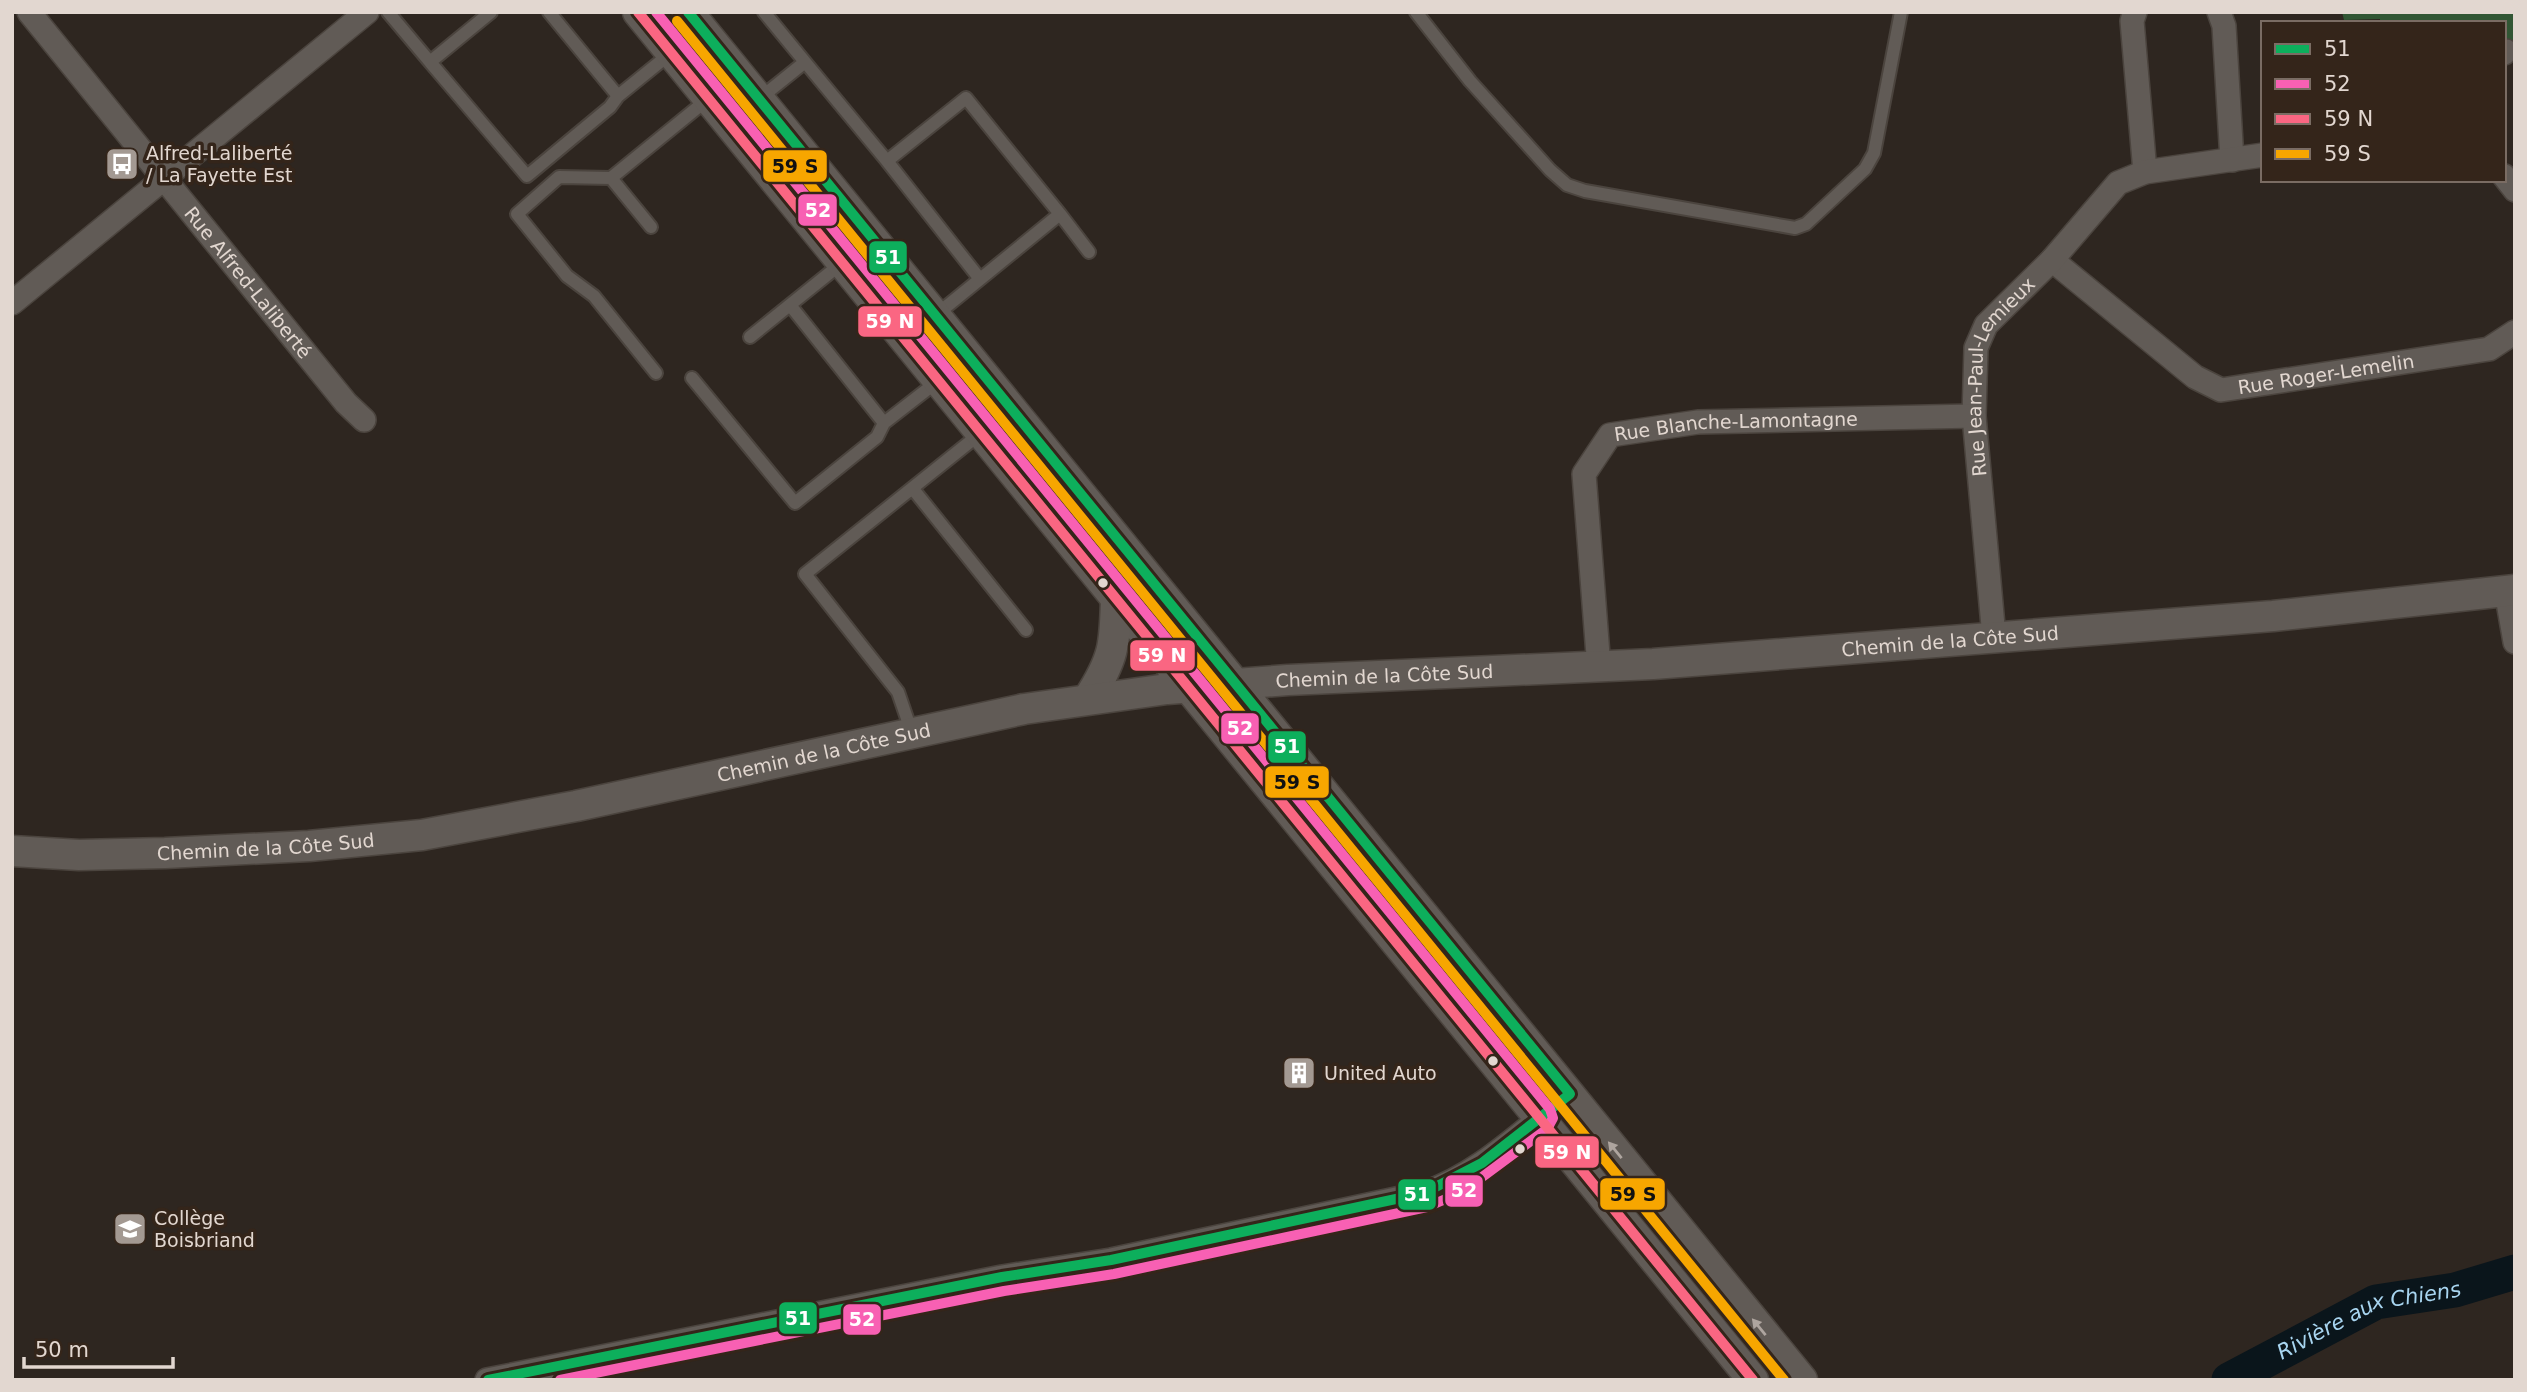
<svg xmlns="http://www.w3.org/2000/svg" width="2527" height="1392" font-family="'DejaVu Sans',sans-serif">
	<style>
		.green { fill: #315634 }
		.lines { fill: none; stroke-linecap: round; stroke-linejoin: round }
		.river { stroke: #0a151b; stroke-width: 35 }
		.service-casing { stroke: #4b443e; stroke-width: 16 }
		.minor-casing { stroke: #4b443e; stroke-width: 26 }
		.tertiary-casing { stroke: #4b443e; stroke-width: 33 }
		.service { stroke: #615b56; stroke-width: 12 }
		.minor { stroke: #615b56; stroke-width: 23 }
		.tertiary { stroke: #615b56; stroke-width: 30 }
		.bus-1-casing { stroke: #34251a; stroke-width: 16 }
		.bus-2-casing { stroke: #34251a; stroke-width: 16 }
		.bus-3-casing { stroke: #34251a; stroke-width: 16 }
		.bus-4-casing { stroke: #34251a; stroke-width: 16 }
		.bus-1 { stroke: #0daf5c; stroke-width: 10 }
		.bus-2 { stroke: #f860b3; stroke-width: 10 }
		.bus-3 { stroke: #fa6682; stroke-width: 10 }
		.bus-4 { stroke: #f7a600; stroke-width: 10 }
		.oneway { fill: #aea59f }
		.bus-dot { fill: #e2d7d0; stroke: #34251a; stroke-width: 2.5 }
		.labels { text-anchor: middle; stroke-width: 7; stroke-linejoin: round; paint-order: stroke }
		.poi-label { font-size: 19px; fill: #e2d7d0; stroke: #34251a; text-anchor: start }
		.street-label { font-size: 19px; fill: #e2d7d0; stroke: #34251a }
		.water-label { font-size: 21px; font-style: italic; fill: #a8d5f0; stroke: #34251a }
		.line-badge { stroke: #34251a; stroke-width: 2.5 }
		.badge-label { font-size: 19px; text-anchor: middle; font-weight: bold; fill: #fff }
		.pale-badge-label { font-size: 19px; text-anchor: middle; font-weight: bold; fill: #111 }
	</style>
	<rect width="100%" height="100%" fill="#2e2620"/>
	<path class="green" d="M 2342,12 L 2515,12 L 2515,49 L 2504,56 L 2504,23 L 2380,23 L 2380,19 L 2344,20 Z"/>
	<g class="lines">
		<path class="river" id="s1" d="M 2229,1380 L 2376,1302 L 2455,1290 L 2515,1272"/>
		<defs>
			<path id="service" d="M 388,12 L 430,62 L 491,12
				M 549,12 L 618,96 L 671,53
				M 1416,12 L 1470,81 L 1550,170 L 1567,185 L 1585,191 L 1795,228 L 1806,224 L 1865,169 L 1874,153 L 1901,12
				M 430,62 L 527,176 L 610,107 L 618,96
				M 805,62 L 887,161 L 966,98 L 1060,214 L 936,315
				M 759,99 L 805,62 L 764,12
				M 887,161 L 980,279
				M 611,178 L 651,227
				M 1060,214 L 1089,252
				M 790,305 L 884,423 L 938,381
				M 750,337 L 842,263
				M 656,373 L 594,296 L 567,276 L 517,214 L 559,177 L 611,178 L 708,99
				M 692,378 L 795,503 L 877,437 L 884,423
				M 913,489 L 1026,630
				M 912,733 L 898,692 L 805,574 L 981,433"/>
			<g id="minor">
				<path id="s2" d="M 29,12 L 346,403 L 364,420"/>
				<path d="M 2135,12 L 2132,21 L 2145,172"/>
				<path d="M 2219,12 L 2224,26 L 2232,160"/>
				<path d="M 2504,53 L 2506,51"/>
				<path d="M 2504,176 L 2515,190"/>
				<path id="s3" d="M 2052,260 L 2195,377 L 2221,390 L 2489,349 L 2515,332"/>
				<path d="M 12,303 L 367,12"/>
				<path d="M 2506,591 L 2515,642"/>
				<path id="s4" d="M 1994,637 L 1974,416 L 1976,348 L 1986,325 L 2052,260 L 2118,183 L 2145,172 L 2263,155"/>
				<path id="s5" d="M 1599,668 L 1584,474 L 1610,435 L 1698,422 L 1974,416"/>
				<path d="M 487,1380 L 1002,1277 L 1111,1260 L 1424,1193 C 1479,1175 1524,1129 1570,1094"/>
			</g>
			<g id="tertiary">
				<path d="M 638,12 L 1753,1380"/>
				<path d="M 688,12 L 1802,1380"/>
				<path d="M 1088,699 C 1114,659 1115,645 1116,598"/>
				<path id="s6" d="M 12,851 L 79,855 L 165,853 L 309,846 L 422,835 L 576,806 L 1024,709 L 1167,689 L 1288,680 L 1653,664 L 2273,616 L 2515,590"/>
			</g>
		</defs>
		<use href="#service" class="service-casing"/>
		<use href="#minor" class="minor-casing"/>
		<use href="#tertiary" class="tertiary-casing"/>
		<use href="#service" class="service"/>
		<use href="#minor" class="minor"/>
		<use href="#tertiary" class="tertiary"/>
		<defs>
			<path id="bus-1" d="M 488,1380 L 1002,1277 L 1111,1260 L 1424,1193 L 1482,1163 L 1570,1094 L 688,12"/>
			<path id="bus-2" d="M 560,1380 L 1004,1291 L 1114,1274 L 1427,1207 L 1462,1192 L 1547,1129 L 1553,1118 L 1550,1109 L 656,12"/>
			<path id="bus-3" d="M 638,12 L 1753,1380"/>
			<path id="bus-4" d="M 677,21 L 1784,1380"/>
		</defs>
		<use href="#bus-1" class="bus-1-casing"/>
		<use href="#bus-2" class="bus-2-casing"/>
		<use href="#bus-3" class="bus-3-casing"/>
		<use href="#bus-4" class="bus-4-casing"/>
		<use href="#bus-1" class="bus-1"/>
		<use href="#bus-2" class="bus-2"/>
		<use href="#bus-3" class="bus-3"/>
		<use href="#bus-4" class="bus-4"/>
	</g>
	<defs><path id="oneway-solid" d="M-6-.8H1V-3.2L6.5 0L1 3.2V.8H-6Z" transform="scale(1.75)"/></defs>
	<g class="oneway">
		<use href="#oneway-solid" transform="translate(1615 1150) rotate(-129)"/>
		<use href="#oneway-solid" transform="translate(1759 1327) rotate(-129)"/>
	</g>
	<defs>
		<symbol id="bus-square" viewBox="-11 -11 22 22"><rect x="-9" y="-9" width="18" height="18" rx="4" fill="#a39992" stroke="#34251a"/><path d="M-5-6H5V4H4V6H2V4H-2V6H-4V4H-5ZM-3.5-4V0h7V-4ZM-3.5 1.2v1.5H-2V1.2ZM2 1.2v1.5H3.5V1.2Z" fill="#fff"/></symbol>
		<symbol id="building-square" viewBox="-11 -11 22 22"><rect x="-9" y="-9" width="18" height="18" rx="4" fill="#a39992" stroke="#34251a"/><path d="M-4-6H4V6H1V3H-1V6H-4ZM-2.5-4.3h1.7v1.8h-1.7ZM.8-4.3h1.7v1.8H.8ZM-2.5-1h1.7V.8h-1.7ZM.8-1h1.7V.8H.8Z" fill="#fff"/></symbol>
		<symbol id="school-square" viewBox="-11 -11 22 22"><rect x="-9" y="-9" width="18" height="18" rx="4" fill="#a39992" stroke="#34251a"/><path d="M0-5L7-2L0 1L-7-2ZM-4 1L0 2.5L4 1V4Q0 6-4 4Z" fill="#fff"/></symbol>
	</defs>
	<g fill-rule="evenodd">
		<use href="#bus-square" x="103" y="145" width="38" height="38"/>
		<use href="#building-square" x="1280" y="1054" width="38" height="38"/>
		<use href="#school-square" x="111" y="1210" width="38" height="38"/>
	</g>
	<g class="bus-dot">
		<circle cx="1103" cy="583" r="6"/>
		<circle cx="1493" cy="1061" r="6"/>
		<circle cx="1520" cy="1149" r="6"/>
	</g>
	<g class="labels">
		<g class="poi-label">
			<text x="146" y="160">Alfred-Laliberté<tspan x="146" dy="22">/ La Fayette Est</tspan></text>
			<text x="1324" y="1080">United Auto</text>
			<text x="154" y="1225">Collège<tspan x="154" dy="22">Boisbriand</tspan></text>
		</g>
		<g class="street-label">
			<text dy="7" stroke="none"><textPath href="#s2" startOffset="348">Rue Alfred-Laliberté</textPath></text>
			<text dy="7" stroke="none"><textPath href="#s3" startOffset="320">Rue Roger-Lemelin</textPath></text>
			<text dy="7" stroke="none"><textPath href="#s4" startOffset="270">Rue Jean-Paul-Lemieux</textPath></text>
			<text dy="7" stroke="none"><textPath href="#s5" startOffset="368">Rue Blanche-Lamontagne</textPath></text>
			<text dy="7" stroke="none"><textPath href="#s6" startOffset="1955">Chemin de la Côte Sud</textPath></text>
			<text dy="7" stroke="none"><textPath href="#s6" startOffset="1388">Chemin de la Côte Sud</textPath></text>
			<text dy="7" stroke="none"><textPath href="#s6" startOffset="821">Chemin de la Côte Sud</textPath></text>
			<text dy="7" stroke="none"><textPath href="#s6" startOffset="254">Chemin de la Côte Sud</textPath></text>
		</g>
		<g class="water-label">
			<text dy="7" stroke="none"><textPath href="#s1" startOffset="154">Rivière aux Chiens</textPath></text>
		</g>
	</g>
	<g class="line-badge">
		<rect x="762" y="149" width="66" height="34" rx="7" fill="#f7a600"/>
		<rect x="797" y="193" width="41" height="34" rx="7" fill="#f860b3"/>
		<rect x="868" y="240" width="40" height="34" rx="7" fill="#0daf5c"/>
		<rect x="857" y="305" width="66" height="33" rx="7" fill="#fa6682"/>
		<rect x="1129" y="639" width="67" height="33" rx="7" fill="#fa6682"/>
		<rect x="1220" y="712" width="40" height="33" rx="7" fill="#f860b3"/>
		<rect x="1267" y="730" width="40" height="34" rx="7" fill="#0daf5c"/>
		<rect x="1264" y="765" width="66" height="34" rx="7" fill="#f7a600"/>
		<rect x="1534" y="1135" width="66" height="34" rx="7" fill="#fa6682"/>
		<rect x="1444" y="1174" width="40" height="34" rx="7" fill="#f860b3"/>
		<rect x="1599" y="1177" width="67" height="34" rx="7" fill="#f7a600"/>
		<rect x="1397" y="1178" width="40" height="33" rx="7" fill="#0daf5c"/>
		<rect x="778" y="1301" width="40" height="34" rx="7" fill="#0daf5c"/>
		<rect x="842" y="1303" width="40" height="33" rx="7" fill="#f860b3"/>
	</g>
	<g class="badge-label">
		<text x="818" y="217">52</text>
		<text x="888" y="264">51</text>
		<text x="890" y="328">59 N</text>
		<text x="1162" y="662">59 N</text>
		<text x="1240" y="735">52</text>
		<text x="1287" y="753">51</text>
		<text x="1567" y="1159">59 N</text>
		<text x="1464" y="1197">52</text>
		<text x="1417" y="1201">51</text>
		<text x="798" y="1325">51</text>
		<text x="862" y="1326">52</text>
	</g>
	<g class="pale-badge-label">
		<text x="795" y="173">59 S</text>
		<text x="1297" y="789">59 S</text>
		<text x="1633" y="1201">59 S</text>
	</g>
	<rect width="2527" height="1392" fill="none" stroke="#e2d7d0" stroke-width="28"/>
	<rect x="2261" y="21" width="245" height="161" fill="#34251a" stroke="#7a6c63" stroke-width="2"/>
	<rect x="2275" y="44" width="35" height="10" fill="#0daf5c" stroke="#7a6c63" stroke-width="2"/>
	<text x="2324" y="56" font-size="21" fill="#e2d7d0">51</text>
	<rect x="2275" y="79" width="35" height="10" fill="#f860b3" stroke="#7a6c63" stroke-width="2"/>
	<text x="2324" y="91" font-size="21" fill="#e2d7d0">52</text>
	<rect x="2275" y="114" width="35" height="10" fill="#fa6682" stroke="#7a6c63" stroke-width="2"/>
	<text x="2324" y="126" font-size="21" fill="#e2d7d0">59 N</text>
	<rect x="2275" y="149" width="35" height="10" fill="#f7a600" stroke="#7a6c63" stroke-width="2"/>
	<text x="2324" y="161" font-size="21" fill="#e2d7d0">59 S</text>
	<path d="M24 1357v10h149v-10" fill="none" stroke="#e2d7d0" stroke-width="3.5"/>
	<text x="35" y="1357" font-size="21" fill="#e2d7d0" stroke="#34251a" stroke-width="5" paint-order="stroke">50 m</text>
</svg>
